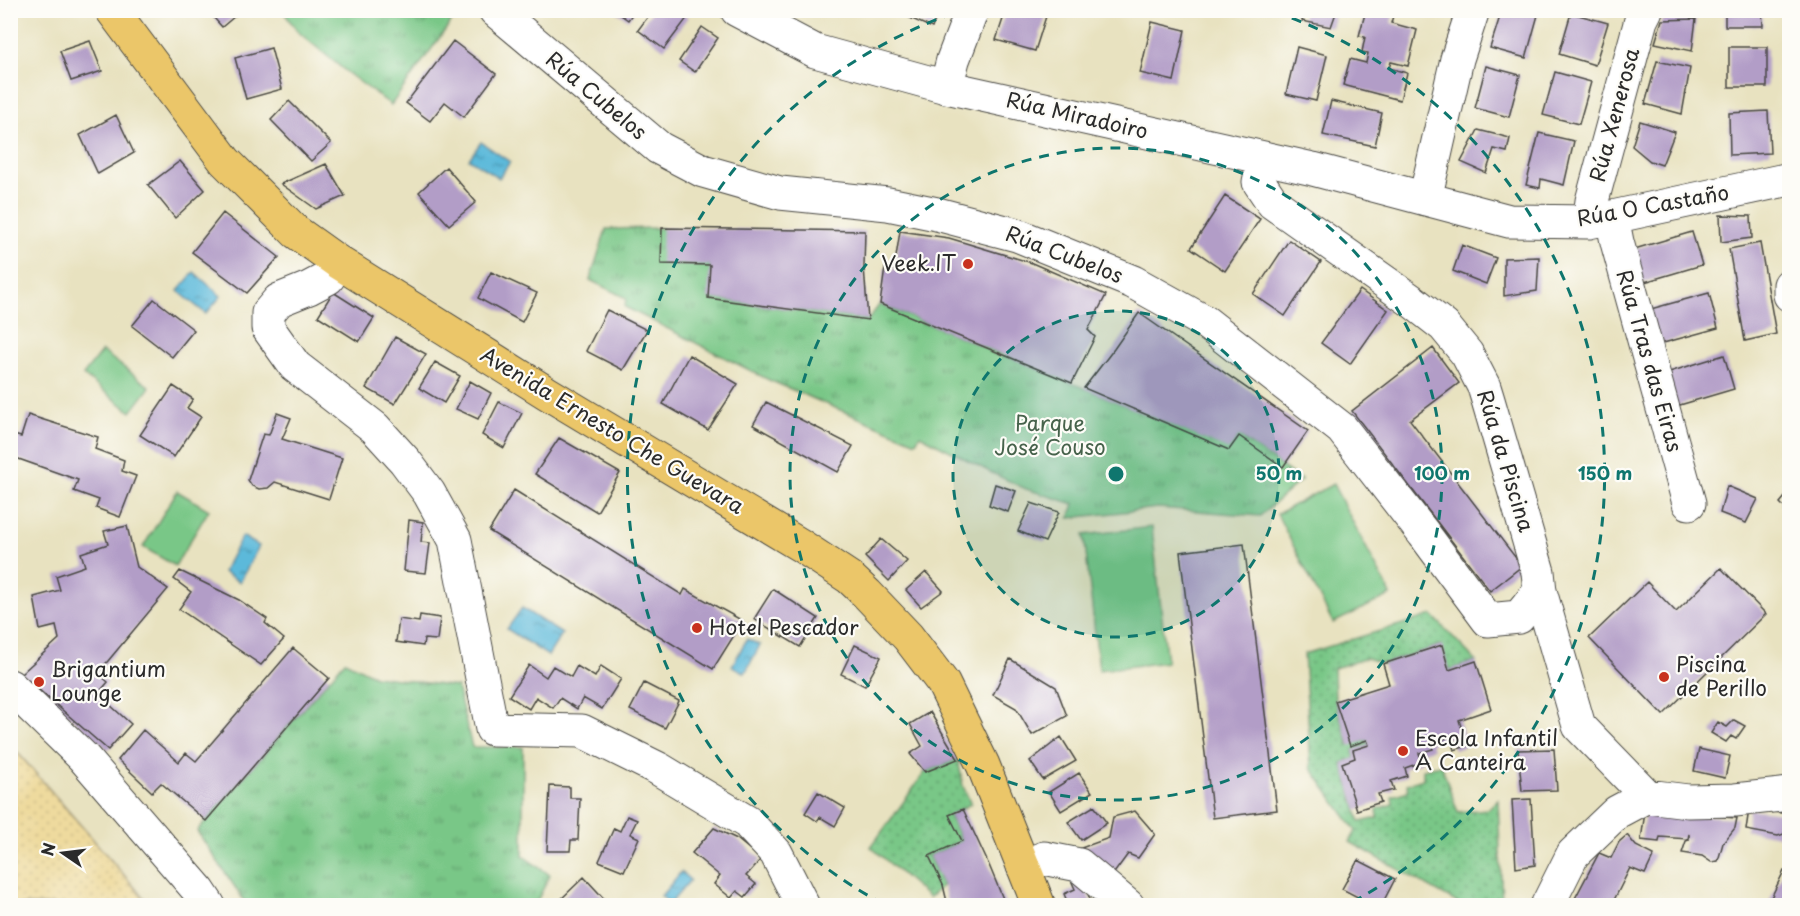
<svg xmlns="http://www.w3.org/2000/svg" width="1800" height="916" font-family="'Playpen Sans',sans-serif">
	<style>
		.grass { fill: url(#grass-dots); stroke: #527959; stroke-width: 1.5 }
		.sand { fill: url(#sand-dots); stroke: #8c8264; stroke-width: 1.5 }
		.park { fill: url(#park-tufts); stroke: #527959; stroke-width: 1.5 }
		.garden { fill: #79c787; stroke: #527959; stroke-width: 1.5 }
		.water { fill: url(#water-ripples); stroke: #447282; stroke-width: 1.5 }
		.building { fill: #b29dc7 }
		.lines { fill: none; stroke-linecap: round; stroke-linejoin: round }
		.minor-casing { stroke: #474641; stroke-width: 35 }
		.major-casing { stroke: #474641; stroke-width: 35 }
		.minor { stroke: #fff; stroke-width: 33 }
		.major { stroke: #ebc669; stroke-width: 33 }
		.ring { fill: none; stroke: #0f766e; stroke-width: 3; stroke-dasharray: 10 8 }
		.poi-dot { fill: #c8321e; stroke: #fdfcf7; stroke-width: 2 }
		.labels { text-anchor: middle; stroke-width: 4.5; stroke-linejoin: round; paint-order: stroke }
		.street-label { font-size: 21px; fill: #2b2b2b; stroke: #fdfcf7 }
		.poi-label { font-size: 21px; fill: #2b2b2b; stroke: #fdfcf7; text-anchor: start }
		.park-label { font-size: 21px; fill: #46624b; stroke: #fdfcf7 }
		.centre { fill: #0f766e; stroke: #fdfcf7; stroke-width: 3 }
		.ring-label { font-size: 18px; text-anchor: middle; font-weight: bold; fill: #0f766e; stroke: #fdfcf7; stroke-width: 4.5; stroke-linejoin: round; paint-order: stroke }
	</style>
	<defs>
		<pattern id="grass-dots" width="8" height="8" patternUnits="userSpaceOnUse" patternTransform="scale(1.5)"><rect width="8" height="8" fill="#79c787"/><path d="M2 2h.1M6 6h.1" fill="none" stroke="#63a26f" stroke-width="1.8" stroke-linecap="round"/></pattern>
		<pattern id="sand-dots" width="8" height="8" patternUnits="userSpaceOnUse" patternTransform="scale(1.5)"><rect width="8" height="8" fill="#eeda9e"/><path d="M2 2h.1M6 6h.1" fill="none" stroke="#cb8" stroke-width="1.8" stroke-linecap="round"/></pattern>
		<pattern id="park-tufts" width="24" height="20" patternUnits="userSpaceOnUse" patternTransform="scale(1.5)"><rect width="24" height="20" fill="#79c787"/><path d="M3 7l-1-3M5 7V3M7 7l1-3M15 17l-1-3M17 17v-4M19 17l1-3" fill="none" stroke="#63a26f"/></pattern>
		<pattern id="water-ripples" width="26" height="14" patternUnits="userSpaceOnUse" patternTransform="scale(1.5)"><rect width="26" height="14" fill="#5cb9da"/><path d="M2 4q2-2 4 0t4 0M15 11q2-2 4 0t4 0" fill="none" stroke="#4c97b1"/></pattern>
	</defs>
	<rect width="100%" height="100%" fill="#fdfcf7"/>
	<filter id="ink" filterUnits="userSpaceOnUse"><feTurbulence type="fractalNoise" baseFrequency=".0167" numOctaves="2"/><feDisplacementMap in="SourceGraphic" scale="12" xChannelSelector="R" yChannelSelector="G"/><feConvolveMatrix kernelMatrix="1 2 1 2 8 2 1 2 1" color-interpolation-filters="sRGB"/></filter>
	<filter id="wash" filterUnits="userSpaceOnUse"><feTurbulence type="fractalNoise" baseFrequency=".008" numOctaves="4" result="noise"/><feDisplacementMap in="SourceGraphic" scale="24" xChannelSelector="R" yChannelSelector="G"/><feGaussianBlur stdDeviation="1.35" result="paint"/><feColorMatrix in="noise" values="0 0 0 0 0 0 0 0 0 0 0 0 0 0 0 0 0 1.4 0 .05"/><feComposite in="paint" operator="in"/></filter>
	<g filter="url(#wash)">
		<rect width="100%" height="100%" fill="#e8e2c0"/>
		<path class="grass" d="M 1432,615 L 1476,661 L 1449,670 L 1441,645 L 1383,664 L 1367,658 L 1334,668 L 1335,701 L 1349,745 L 1367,740 L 1369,745 L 1353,750 L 1355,758 L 1342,763 L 1360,822 L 1378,818 L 1377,809 L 1393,804 L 1392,796 L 1408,791 L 1407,784 L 1423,779 L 1423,769 L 1441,765 L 1458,812 L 1488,809 L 1498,799 L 1502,905 L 1461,905 L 1350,842 L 1356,831 L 1311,768 L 1304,654 Z
			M 958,759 L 963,786 L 971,804 L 949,815 L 962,841 L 929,856 L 943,885 L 929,898 L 871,847 L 925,772 Z"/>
		<path class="sand" d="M 10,745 L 11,745 L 150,905 L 11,905 Z"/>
		<path class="park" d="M 283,11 L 459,11 L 391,105 L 349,74 L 297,31 Z
			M 662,228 L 710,265 L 709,298 L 868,320 L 880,304 L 1084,388 L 1229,449 L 1239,436 L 1301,480 L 1260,516 L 1158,508 L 1069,518 L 1074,504 L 1026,489 L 992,473 L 920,435 L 916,442 L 769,380 L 625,307 L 626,298 L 590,280 L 606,229 Z
			M 345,661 L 375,676 L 457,687 L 472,747 L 523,747 L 523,856 L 550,875 L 535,905 L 247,905 L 197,831 Z"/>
		<path class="garden" d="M 102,351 L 150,387 L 131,412 L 83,375 Z
			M 1333,484 L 1391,595 L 1333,623 L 1277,514 Z
			M 177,491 L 209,510 L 175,566 L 143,547 Z
			M 1152,527 L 1167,662 L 1099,670 L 1084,535 Z"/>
		<path class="water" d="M 481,142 L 510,162 L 499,178 L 469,159 Z
			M 194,272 L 221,296 L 206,314 L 178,291 Z
			M 242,536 L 259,546 L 240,582 L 223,572 Z
			M 522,608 L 562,634 L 548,656 L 507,629 Z
			M 747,639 L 760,645 L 745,673 L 732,666 Z
			M 681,872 L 690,880 L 670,904 L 661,896 Z"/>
		<g id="blocks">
			<path class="building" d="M 207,10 L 242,10 L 222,27 Z
				M 614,10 L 635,10 L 628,20 Z
				M 653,10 L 679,10 L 688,17 L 664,49 L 638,30 Z
				M 903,10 L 939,10 L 932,28 L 901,14 Z
				M 1006,10 L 1048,10 L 1035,51 L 996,40 Z
				M 1304,10 L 1337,10 L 1331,27 L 1302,21 Z
				M 1366,10 L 1393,16 L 1391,23 L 1417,30 L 1408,66 L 1391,62 L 1389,68 L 1407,73 L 1400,100 L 1343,85 L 1350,59 L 1366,63 L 1368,53 L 1362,52 L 1365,37 L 1359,36 Z
				M 1502,10 L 1519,10 L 1538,15 L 1526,58 L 1490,48 Z
				M 1725,10 L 1762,10 L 1763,26 L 1725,26 Z
				M 1571,13 L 1608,23 L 1595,65 L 1559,54 Z
				M 1696,19 L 1692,51 L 1655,43 L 1662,20 Z
				M 1152,22 L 1185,30 L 1174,81 L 1140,73 Z
				M 702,27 L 718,38 L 695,72 L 679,61 Z
				M 90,41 L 102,71 L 71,81 L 60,51 Z
				M 453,41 L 496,74 L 464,117 L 445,102 L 430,121 L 406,103 Z
				M 1297,47 L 1327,55 L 1316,101 L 1286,94 Z
				M 1729,47 L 1767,47 L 1767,87 L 1729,87 Z
				M 271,48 L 282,89 L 246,99 L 235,58 Z
				M 1657,61 L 1690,68 L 1682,114 L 1645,104 Z
				M 1486,66 L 1520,75 L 1509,117 L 1475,108 Z
				M 1555,72 L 1591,82 L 1579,124 L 1543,115 Z
				M 289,101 L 331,143 L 311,161 L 271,120 Z
				M 1331,101 L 1382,113 L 1375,146 L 1323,135 Z
				M 1768,111 L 1770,153 L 1730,155 L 1729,113 Z
				M 116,115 L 134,153 L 98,174 L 80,135 Z
				M 1640,121 L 1675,132 L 1662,165 L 1650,161 L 1632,146 Z
				M 1478,130 L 1510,138 L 1507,152 L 1494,149 L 1486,173 L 1461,162 Z
				M 1539,133 L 1574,141 L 1564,185 L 1541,179 L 1540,188 L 1526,185 Z
				M 180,161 L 205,190 L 175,218 L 148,185 Z
				M 326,164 L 345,196 L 316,209 L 281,184 Z
				M 446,167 L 476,202 L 449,225 L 419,192 Z
				M 1225,196 L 1260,219 L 1225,271 L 1191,248 Z
				M 223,213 L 279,257 L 247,293 L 192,252 Z
				M 1720,215 L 1751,216 L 1752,238 L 1721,242 Z
				M 662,228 L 865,231 L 864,267 L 868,320 L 708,298 L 710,265 L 661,264 Z
				M 900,231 L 949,238 L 1032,263 L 1106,295 L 1088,330 L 1095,337 L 1072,383 L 880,304 L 885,268 L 894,270 Z
				M 1692,232 L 1702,265 L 1641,283 L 1631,250 Z
				M 1289,240 L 1321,262 L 1285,316 L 1253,294 Z
				M 1760,243 L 1776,334 L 1745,341 L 1729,249 Z
				M 1462,245 L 1496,258 L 1486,284 L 1453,271 Z
				M 1539,257 L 1537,291 L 1504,296 L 1504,258 Z
				M 491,272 L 537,293 L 522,322 L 478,298 Z
				M 1360,290 L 1388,310 L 1350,364 L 1321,343 Z
				M 333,292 L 374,318 L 359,342 L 318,316 Z
				M 1709,293 L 1718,328 L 1656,345 L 1647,310 Z
				M 154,299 L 194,330 L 172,357 L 132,326 Z
				M 607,310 L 647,330 L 623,370 L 586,351 Z
				M 1139,313 L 1308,431 L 1283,467 L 1239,436 L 1229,450 L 1084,388 L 1114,349 Z
				M 395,337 L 426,354 L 395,404 L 366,388 Z
				M 1433,348 L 1459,383 L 1410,420 L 1522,566 L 1490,591 L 1352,411 Z
				M 689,355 L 738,384 L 708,430 L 663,404 Z
				M 1724,355 L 1734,389 L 1673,407 L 1663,374 Z
				M 435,362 L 460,376 L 444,403 L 419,388 Z
				M 470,381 L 491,393 L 478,419 L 456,409 Z
				M 173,386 L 193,399 L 187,408 L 201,417 L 174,457 L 140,435 Z
				M 499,402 L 522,413 L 504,448 L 482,435 Z
				M 766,402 L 853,446 L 838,472 L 753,425 Z
				M 277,413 L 291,418 L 282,439 L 342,458 L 329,499 L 275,482 L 268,488 L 259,489 L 252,486 L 248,480 L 263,434 L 269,435 Z
				M 28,415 L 98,437 L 95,449 L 124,460 L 122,471 L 136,476 L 120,517 L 96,508 L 99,500 L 74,491 L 78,480 L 13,457 L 10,462 L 10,434 L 21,437 Z
				M 559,438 L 620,473 L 597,512 L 535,474 Z
				M 995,484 L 1016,491 L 1008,512 L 989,505 Z
				M 1727,486 L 1758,499 L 1746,523 L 1720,513 Z
				M 514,490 L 682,595 L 685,589 L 743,621 L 713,669 L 489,531 Z
				M 1790,491 L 1790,513 L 1780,503 Z
				M 1031,503 L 1059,512 L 1045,542 L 1018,531 Z
				M 409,520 L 423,522 L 421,542 L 430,543 L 426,573 L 404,571 Z
				M 127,526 L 137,567 L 168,589 L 98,673 L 108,682 L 98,694 L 131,724 L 108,750 L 21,674 L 59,639 L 56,626 L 40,630 L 34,597 L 60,590 L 56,576 L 85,566 L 81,553 L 108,544 L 104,531 Z
				M 881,539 L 907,561 L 889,581 L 865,557 Z
				M 1244,544 L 1277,810 L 1213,818 L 1180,552 Z
				M 1721,568 L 1766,614 L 1663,715 L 1589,638 L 1647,582 L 1676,612 Z
				M 180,571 L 239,600 L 267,619 L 265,623 L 284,639 L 261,665 L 179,609 L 191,592 L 174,579 Z
				M 926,572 L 943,591 L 921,607 L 906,590 Z
				M 773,589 L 818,618 L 800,647 L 754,619 Z
				M 420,615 L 440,618 L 437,640 L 424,639 L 423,646 L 396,642 L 399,619 L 419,622 Z
				M 855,645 L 881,657 L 865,686 L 841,674 Z
				M 1442,645 L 1449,670 L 1476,661 L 1491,709 L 1459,720 L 1467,746 L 1454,750 L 1450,737 L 1431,743 L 1433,749 L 1419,753 L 1422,762 L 1405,768 L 1407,776 L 1391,781 L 1394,790 L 1378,794 L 1381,802 L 1357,810 L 1342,763 L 1355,758 L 1353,750 L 1369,745 L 1367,740 L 1350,746 L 1335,701 L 1389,684 L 1383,664 Z
				M 293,648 L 329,678 L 206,821 L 161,783 L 152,792 L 118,760 L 143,730 L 179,762 L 186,753 L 196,761 Z
				M 1010,659 L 1056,687 L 1067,716 L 1032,735 L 1016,708 L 993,695 Z
				M 529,665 L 546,677 L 553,666 L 571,677 L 577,666 L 595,677 L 601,666 L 621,679 L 602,709 L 583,698 L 577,709 L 560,698 L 553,708 L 536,697 L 529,709 L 509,696 Z
				M 644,683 L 679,701 L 665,728 L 630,710 Z
				M 930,712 L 958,759 L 925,772 L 910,754 L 922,746 L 910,724 Z
				M 1734,720 L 1745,726 L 1736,739 L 1731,736 L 1726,742 L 1711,733 L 1718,722 L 1727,727 Z
				M 1061,737 L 1076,761 L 1043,780 L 1030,761 Z
				M 1554,749 L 1557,790 L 1522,791 L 1518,750 Z
				M 1699,749 L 1730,756 L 1725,778 L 1694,771 Z
				M 1079,773 L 1092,792 L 1061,811 L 1049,792 Z
				M 550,786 L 570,787 L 570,798 L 580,798 L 578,840 L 571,840 L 570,851 L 547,851 Z
				M 818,792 L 845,808 L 835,826 L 820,817 L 817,821 L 805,813 Z
				M 1531,799 L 1535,865 L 1516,868 L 1512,800 Z
				M 1094,806 L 1107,823 L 1081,840 L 1068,822 Z
				M 963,809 L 989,865 L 1006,906 L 948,906 L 943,885 L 929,856 L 962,841 L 949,815 Z
				M 1749,809 L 1790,814 L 1790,831 L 1786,829 L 1784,834 L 1778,836 L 1746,830 Z
				M 1135,811 L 1155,834 L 1138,858 L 1128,854 L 1112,876 L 1081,848 L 1109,838 L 1113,817 Z
				M 1645,812 L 1737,818 L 1735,828 L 1723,843 L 1718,861 L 1711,862 L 1702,856 L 1682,853 L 1686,841 L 1689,840 L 1689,834 L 1688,839 L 1660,837 L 1659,842 L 1641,840 Z
				M 627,816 L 637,820 L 630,834 L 639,838 L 624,871 L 599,861 L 614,828 L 620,831 Z
				M 714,828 L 737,839 L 761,859 L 746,876 L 756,884 L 745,897 L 737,891 L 731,898 L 714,884 L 720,876 L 692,853 Z
				M 1627,835 L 1636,846 L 1654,855 L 1645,874 L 1630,868 L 1611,906 L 1571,906 L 1599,853 L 1611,858 L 1619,842 Z
				M 1358,860 L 1395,879 L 1381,906 L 1375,906 L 1342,889 Z
				M 1784,871 L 1790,873 L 1790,898 L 1786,906 L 1767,906 Z
				M 1082,876 L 1092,906 L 1069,906 L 1064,894 L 1075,889 L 1071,880 Z
				M 584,877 L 609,904 L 608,906 L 560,906 L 557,903 Z"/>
		</g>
	</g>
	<g filter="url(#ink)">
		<use href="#blocks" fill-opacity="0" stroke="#474641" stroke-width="1.5"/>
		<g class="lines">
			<defs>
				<path id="minor" d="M 495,10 L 659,148 L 703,171 L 780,193 L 888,204 L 937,214 L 1017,235 L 1133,282 L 1205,322 L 1342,429 L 1424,534 L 1488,620 L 1519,617 L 1540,591
					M 737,10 L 815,51 L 946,87 L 1313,169 L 1509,221 L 1589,222 L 1790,179
					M 946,87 L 953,60 L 972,10
					M 1264,159 L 1259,182 L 1273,203 L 1412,301 L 1444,326 L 1467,354 L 1484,387 L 1488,400 L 1538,572 L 1540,591 L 1579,726 L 1647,796
					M 1425,199 L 1457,59 L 1473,10
					M 1612,217 L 1617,242 L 1689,503
					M 1589,222 L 1592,201 L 1641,20 L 1646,10
					M 338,262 L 328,278 L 309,288 L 279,300 L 268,313 L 268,328 L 295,366 L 375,428 L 405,461 L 429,493 L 455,540 L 492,729 L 582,731 L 659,769 L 747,822 L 776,853 L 803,906
					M 1790,285 L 1790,295
					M 10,686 L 83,757 L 199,891 L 209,906
					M 1023,866 L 1044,858 L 1079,865 L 1128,906
					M 1547,906 L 1573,854 L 1617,812 L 1647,796 L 1688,801 L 1735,800 L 1790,794"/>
				<path id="major" d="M 112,10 L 225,161 L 296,232 L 338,262 L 547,393 L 800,545 L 850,578 L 867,594 L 908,637 L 943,683 L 983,765 L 1039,906"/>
			</defs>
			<use href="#minor" class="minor-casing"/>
			<use href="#major" class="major-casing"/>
			<use href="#minor" class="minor"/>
			<use href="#major" class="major"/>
		</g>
	</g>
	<circle cx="1116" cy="474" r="163" fill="#0f766e" fill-opacity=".12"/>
	<g class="ring">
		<circle cx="1116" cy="474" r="163"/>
		<circle cx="1116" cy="474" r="326"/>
		<path d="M883 904A489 489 0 0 1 957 12M1275 12A489 489 0 0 1 1349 904"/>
	</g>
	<g class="poi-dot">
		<circle cx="968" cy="264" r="6"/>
		<circle cx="697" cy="628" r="6"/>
		<circle cx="1664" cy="677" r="6"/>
		<circle cx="39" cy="682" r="6"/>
		<circle cx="1403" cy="751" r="6"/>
	</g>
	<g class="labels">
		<g class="street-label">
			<text transform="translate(596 96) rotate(40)" y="7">Rúa Cubelos</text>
			<text transform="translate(1615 115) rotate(-75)" y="7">Rúa Xenerosa</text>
			<text transform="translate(1077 116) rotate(13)" y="7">Rúa Miradoiro</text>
			<text transform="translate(1653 206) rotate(-10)" y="7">Rúa O Castaño</text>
			<text transform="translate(1064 255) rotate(21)" y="7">Rúa Cubelos</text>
			<text transform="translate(1649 361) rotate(74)" y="7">Rúa Tras das Eiras</text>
			<text transform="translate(612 431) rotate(31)" y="7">Avenida Ernesto Che Guevara</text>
			<text transform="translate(1505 461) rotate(73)" y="7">Rúa da Piscina</text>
		</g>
		<g class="poi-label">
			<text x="956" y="271" text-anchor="end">Veek.IT</text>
			<text x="709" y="635">Hotel Pescador</text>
			<text x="1676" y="672">Piscina<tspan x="1676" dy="24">de Perillo</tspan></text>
			<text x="51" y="677">Brigantium<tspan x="51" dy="24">Lounge</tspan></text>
			<text x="1415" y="746">Escola Infantil<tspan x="1415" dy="24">A Canteira</tspan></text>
		</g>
		<g class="park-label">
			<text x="1050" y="431">Parque<tspan x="1050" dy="24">José Couso</tspan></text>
		</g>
	</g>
	<circle cx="1116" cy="474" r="9" class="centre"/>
	<g class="ring-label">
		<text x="1279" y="480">50 m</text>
		<text x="1442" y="480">100 m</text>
		<text x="1605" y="480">150 m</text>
	</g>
	<rect width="1800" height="916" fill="none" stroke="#fdfcf7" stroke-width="36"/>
	<g transform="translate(63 853) rotate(284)" stroke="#fdfcf7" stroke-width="4.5" paint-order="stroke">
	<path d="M0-4.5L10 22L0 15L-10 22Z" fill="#2b2b2b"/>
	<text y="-9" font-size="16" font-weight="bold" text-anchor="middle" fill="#2b2b2b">N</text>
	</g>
</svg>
